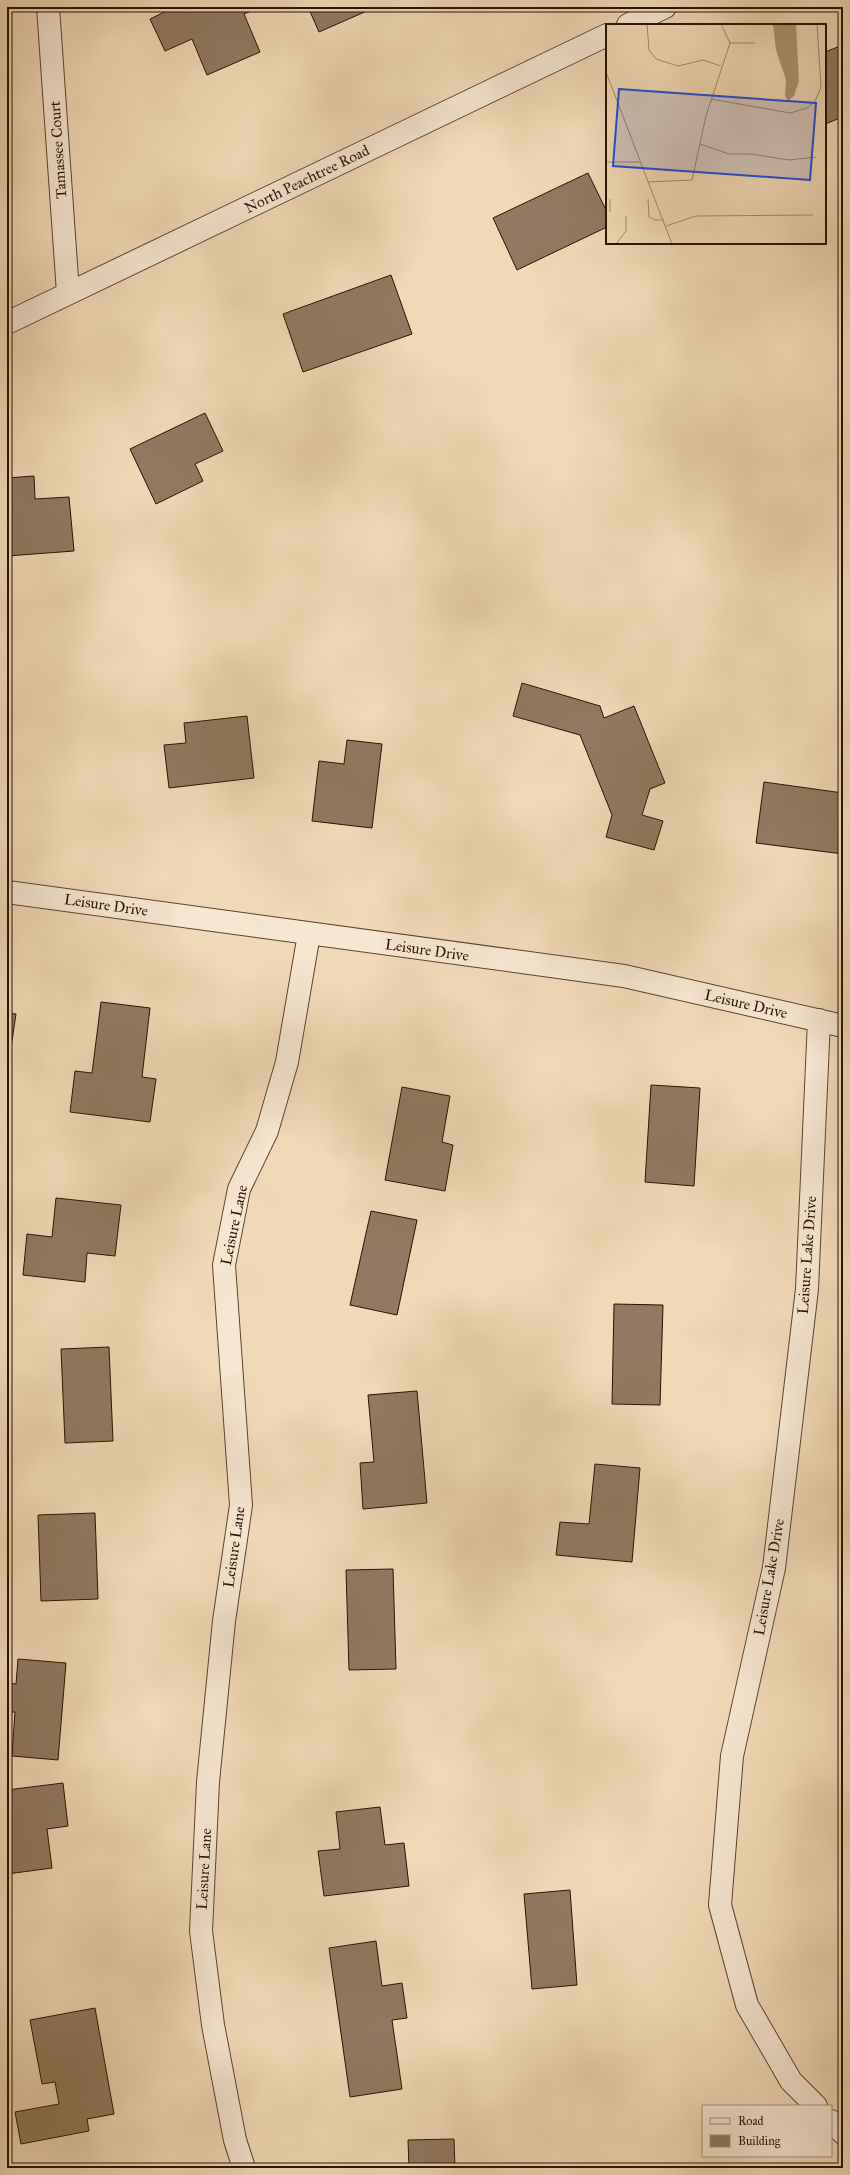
<svg xmlns="http://www.w3.org/2000/svg" width="850" height="2175" font-family="'IM FELL Great Primer',serif">
	<style>
		.building { fill: #92795f; stroke: #2a1201 }
		.lines { fill: none; stroke-linecap: round; stroke-linejoin: round }
		.minor-casing { stroke: #5c442e; stroke-width: 24 }
		.minor { stroke: #f7e6d0; stroke-width: 22 }
		.labels { text-anchor: middle; stroke-width: 4; stroke-linejoin: round; paint-order: stroke }
		.street-label { font-size: 15px; fill: #2a1201; stroke: #f7e6d0 }
		.inset-road { fill: none; stroke: #a2896e; stroke-width: 1 }
		.view { fill: #1d4ed8; fill-opacity: 0.15; stroke: #1d4ed8; stroke-width: 2 }
		.inset-edge { fill: none; stroke: #2a1201; stroke-width: 2 }
	</style>
	<rect width="100%" height="100%" fill="#f2d9b6"/>
	<filter id="stains"><feTurbulence type="fractalNoise" baseFrequency=".005" numOctaves="4"/><feColorMatrix values="0 0 0 0 .2 0 0 0 0 .09 0 0 0 0 .02 0 0 0 .5 -.17"/></filter>
	<radialGradient id="worn" r=".72"><stop offset=".6" stop-color="#630" stop-opacity="0"/><stop offset="1" stop-color="#630" stop-opacity=".3"/></radialGradient>
	<path class="building" d="M 175,7 L 261,7 L 244,14 L 260,52 L 207,75 L 192,39 L 165,51 L 150,19 Z
		M 308,7 L 376,7 L 319,32 Z
		M 843,45 L 843,117 L 825,124 L 825,52 Z
		M 588,173 L 607,212 L 607,227 L 517,270 L 493,218 Z
		M 391,275 L 412,334 L 303,372 L 283,314 Z
		M 205,413 L 223,451 L 195,464 L 203,481 L 156,504 L 130,449 Z
		M 34,476 L 35,499 L 69,497 L 74,551 L 7,556 L 7,478 Z
		M 522,683 L 600,706 L 604,718 L 634,706 L 665,783 L 650,789 L 642,815 L 663,821 L 654,850 L 606,837 L 612,815 L 580,735 L 513,716 Z
		M 247,716 L 254,778 L 169,788 L 164,745 L 186,743 L 184,723 Z
		M 347,740 L 382,744 L 372,828 L 312,821 L 319,761 L 344,764 Z
		M 764,782 L 843,793 L 843,854 L 756,843 Z
		M 101,1002 L 150,1008 L 142,1077 L 156,1079 L 150,1122 L 70,1112 L 75,1071 L 92,1073 Z
		M 7,1013 L 16,1014 L 9,1061 L 7,1061 Z
		M 651,1085 L 700,1088 L 694,1186 L 645,1182 Z
		M 402,1087 L 450,1096 L 442,1142 L 453,1145 L 445,1191 L 385,1180 Z
		M 56,1198 L 121,1205 L 115,1256 L 87,1253 L 85,1282 L 23,1275 L 27,1234 L 52,1237 Z
		M 371,1211 L 417,1220 L 397,1315 L 350,1305 Z
		M 614,1304 L 663,1305 L 660,1405 L 612,1404 Z
		M 109,1347 L 113,1441 L 65,1443 L 61,1349 Z
		M 417,1391 L 427,1503 L 363,1509 L 360,1463 L 374,1462 L 368,1395 Z
		M 595,1464 L 640,1468 L 632,1562 L 556,1555 L 560,1522 L 589,1524 Z
		M 95,1513 L 98,1599 L 41,1601 L 38,1515 Z
		M 393,1569 L 396,1669 L 349,1670 L 346,1570 Z
		M 18,1659 L 66,1663 L 58,1760 L 12,1756 L 15,1712 L 7,1712 L 7,1683 L 16,1684 Z
		M 63,1783 L 68,1826 L 47,1829 L 52,1868 L 7,1874 L 7,1790 Z
		M 380,1807 L 385,1845 L 404,1843 L 409,1886 L 324,1896 L 318,1851 L 340,1849 L 336,1812 Z
		M 570,1890 L 577,1985 L 532,1989 L 524,1894 Z
		M 376,1941 L 382,1986 L 402,1983 L 407,2018 L 392,2020 L 402,2089 L 350,2097 L 329,1948 Z
		M 95,2008 L 114,2114 L 87,2119 L 89,2131 L 21,2144 L 15,2112 L 59,2104 L 55,2082 L 42,2084 L 30,2020 Z
		M 454,2139 L 455,2168 L 409,2168 L 408,2140 Z"/>
	<g class="lines">
		<defs>
			<path id="minor" d="M 48,7 L 68,293
				M 628,25 L 665,7
				M 7,323 L 607,35
				M 7,892 L 624,976 L 843,1026
				M 816,2106 L 791,2081 L 747,2005 L 720,1905 L 732,1756 L 774,1568 L 807,1289 L 819,1020
				M 831,2121 L 843,2133
				M 244,2168 L 235,2140 L 213,2025 L 201,1931 L 208,1782 L 224,1621 L 241,1505 L 224,1265 L 239,1189 L 267,1131 L 287,1062 L 309,934"/>
		</defs>
		<use href="#minor" class="minor-casing"/>
		<use href="#minor" class="minor"/>
	</g>
	<g class="labels">
		<g class="street-label">
			<text transform="translate(58 150) rotate(-94)" y="5">Tamassee Court</text>
			<text transform="translate(307 179) rotate(-26)" y="5">North Peachtree Road</text>
			<text transform="translate(106 905) rotate(8)" y="5">Leisure Drive</text>
			<text transform="translate(427 950) rotate(8)" y="5">Leisure Drive</text>
			<text transform="translate(746 1004) rotate(13)" y="5">Leisure Drive</text>
			<text transform="translate(234 1225) rotate(-78)" y="5">Leisure Lane</text>
			<text transform="translate(807 1255) rotate(-86)" y="5">Leisure Lake Drive</text>
			<text transform="translate(234 1547) rotate(-82)" y="5">Leisure Lane</text>
			<text transform="translate(769 1577) rotate(-80)" y="5">Leisure Lake Drive</text>
			<text transform="translate(204 1869) rotate(-87)" y="5">Leisure Lane</text>
		</g>
	</g>
	<g transform="translate(606 24)">
		<rect width="220" height="220" fill="#f2d9b6"/>
		<path d="M 167,0 L 190,0 L 193,57 L 188,72 L 182,77 L 179,72 L 180,56 L 170,26 Z" fill="#ae9578"/>
		<path class="inset-road" d="M 41,0 L 43,26 L 50,35 L 72,42 L 97,36 L 115,42M 124,19 L 149,19M 0,48 L 66,220M 105,75 L 184,89 L 201,84 L 209,77 L 215,63 L 211,0M 94,120 L 123,130 L 145,130 L 183,136 L 210,133M 0,138 L 34,138M 42,158 L 86,156 L 100,92 L 124,19 L 115,0M 4,175 L 4,188M 42,175 L 43,193 L 49,196 L 58,196M 60,202 L 90,192 L 207,191M 10,220 L 20,207 L 20,192"/>
		<path class="view" d="M 13,65 L 210,79 L 204,156 L 7,142 Z"/>
		<rect width="220" height="220" class="inset-edge"/>
	</g>
	<rect width="850" height="2175" fill="none" stroke="#f2d9b6" stroke-width="24"/>
	<rect x="8" y="8" width="834" height="2159" fill="none" stroke="#2a1201" stroke-width="2"/>
	<rect x="12" y="12" width="826" height="2151" fill="none" stroke="#2a1201"/>
	<rect x="702" y="2105" width="130" height="52" fill="#f7e6d0" stroke="#a5917d"/>
	<rect x="710" y="2118" width="20" height="6" fill="#f7e6d0" stroke="#a5917d"/>
	<text x="738" y="2125" font-size="12" fill="#2a1201">Road</text>
	<rect x="710" y="2135" width="20" height="12" fill="#92795f" stroke="#a5917d"/>
	<text x="738" y="2145" font-size="12" fill="#2a1201">Building</text>
	<rect width="100%" height="100%" filter="url(#stains)"/>
	<rect width="100%" height="100%" fill="url(#worn)"/>
</svg>
